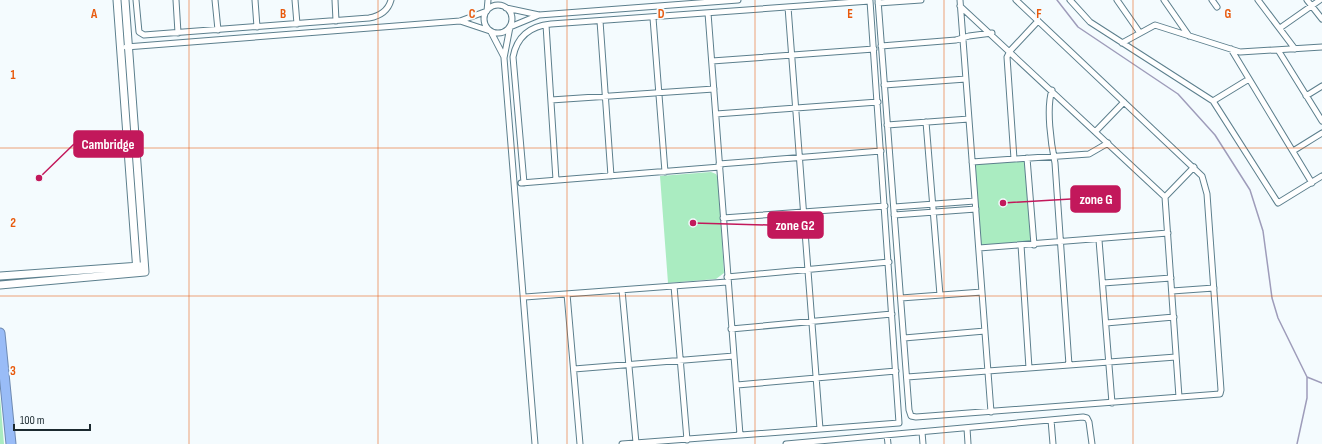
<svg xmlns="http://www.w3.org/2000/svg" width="1322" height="444" font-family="'Sofia Sans Condensed',sans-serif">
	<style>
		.green { fill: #aaecc1 }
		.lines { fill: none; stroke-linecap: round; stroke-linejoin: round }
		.stream { stroke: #9e9cba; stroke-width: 1.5 }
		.street-casing { stroke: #5c7f8d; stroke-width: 7 }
		.secondary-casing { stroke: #5c7f8d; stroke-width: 9 }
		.highway-casing { stroke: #6d89b1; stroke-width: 11 }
		.street { stroke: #fff; stroke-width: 5 }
		.secondary { stroke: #fff; stroke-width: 7 }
		.highway { stroke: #99bcf7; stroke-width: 9 }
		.grid { fill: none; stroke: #e8590c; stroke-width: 1; stroke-opacity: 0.55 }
		.grid-label { font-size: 13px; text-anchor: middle; font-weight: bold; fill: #e8590c; stroke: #f4fbfe; stroke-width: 3.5; stroke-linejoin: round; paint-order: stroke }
		.leader { fill: none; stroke: #c2185b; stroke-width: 1.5 }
		.callout-dot { fill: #c2185b; stroke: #f4fbfe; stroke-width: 1.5 }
		.callout { fill: #c2185b; stroke: #c2185b; stroke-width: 1.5 }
		.callout-label { font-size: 14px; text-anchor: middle; font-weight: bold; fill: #fff }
	</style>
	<rect width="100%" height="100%" fill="#f4fbfe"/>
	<path class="green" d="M 1025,161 L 1031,243 L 981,246 L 975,164 Z
		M 711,172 L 716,174 L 718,178 L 724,273 L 716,279 L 668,283 L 660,176 Z
		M 0,396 L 4,444 L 0,444 Z"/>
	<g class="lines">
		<path class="stream" d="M 1057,0 L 1078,27 L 1178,94 L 1215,135 L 1250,190 L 1263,231 L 1272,298 L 1278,318 L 1307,377 L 1307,398 L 1297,444
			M 1307,377 L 1322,383"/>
		<defs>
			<path id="street" d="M 136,0 L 139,32 L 144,35 L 369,18 C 380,16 388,11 391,0
				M 176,0 L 178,33
				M 215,0 L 218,30
				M 255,0 L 257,27
				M 295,0 L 297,24
				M 335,0 L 336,21
				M 878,0 L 909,410 L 911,416 L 916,417 L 1220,394 L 1221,390 L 1207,194 L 1202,176 L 1016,0
				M 960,0 L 991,412
				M 1070,0 L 1090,22 L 1213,101 L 1278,203 L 1322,176
				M 1117,0 L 1140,33
				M 1164,0 L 1189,36
				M 1212,0 L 1217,7
				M 1258,0 L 1295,49
				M 1307,0 L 1322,19
				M 878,3 L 921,0
				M484 19a14 14 0 1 1 28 0a14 14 0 1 1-28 0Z
				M 960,6 L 1165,197 L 1179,397
				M 788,7 L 820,429
				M 506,8 L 539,15 L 738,0
				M 708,13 L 740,435
				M 653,18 L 665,172
				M 460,21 L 490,31
				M 600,21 L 611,176
				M 546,25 L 556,180
				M 510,27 L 504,58 L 535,444
				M 510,27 L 539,15
				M 1280,28 L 1320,0
				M 491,32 L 504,57
				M 1122,43 L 1155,25 L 1240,52 L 1322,47
				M 881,46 L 956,40 L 969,36 L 992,33
				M 126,47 L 460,21 L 487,11 L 488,0
				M 1231,49 L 1312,183
				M 1278,50 L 1322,121
				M 712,61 L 874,49
				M 884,85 L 966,79
				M 1052,90 C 1046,108 1051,144 1055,163 L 1069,365
				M 1306,96 L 1322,86
				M 551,100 L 714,89
				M 1213,101 L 1249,79
				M 716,114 L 878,102
				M 926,122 L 940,295
				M 887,125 L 969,119
				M 1096,131 L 1124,102
				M 1293,151 L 1322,133
				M 1027,158 L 1034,245
				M 1014,159 L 1007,57 L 1010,51 L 1038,21
				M 972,162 L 1089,154 L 1108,143
				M 719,164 L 881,151
				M 521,183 L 720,167
				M 524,183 L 513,57 C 517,36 530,26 551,24 L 870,1 L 899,423 L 622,444
				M 1165,197 L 1194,167
				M 894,207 L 975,201
				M 894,215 L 976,209
				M 723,218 L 885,206
				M 1099,240 L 1112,403
				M 1021,245 L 1029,368
				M 979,248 L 1168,233
				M 727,277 L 889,262
				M 1103,283 L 1171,278
				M 674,286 L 687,440
				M 622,290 L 636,443
				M 1172,291 L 1214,288
				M 567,294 L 580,444
				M 525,297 L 727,282
				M 901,298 L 982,292
				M 1106,323 L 1174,317
				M 731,329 L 892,314
				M 904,338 L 985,331
				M 574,369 L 734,356
				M 907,377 L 1176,357
				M 737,385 L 896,371
				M 1051,420 L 1053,444
				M 967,428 L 968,444
				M 922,432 L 923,444
				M 887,435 L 888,444
				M 786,444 L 1083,417 L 1087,418 L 1089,422 L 1092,444"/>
			<path id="secondary" d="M 117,0 L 137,272
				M 0,276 L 140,266
				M 0,285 L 145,272 L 125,0"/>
			<path id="highway" d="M 0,333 L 11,444"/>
		</defs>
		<use href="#street" class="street-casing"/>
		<use href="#secondary" class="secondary-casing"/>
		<use href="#highway" class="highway-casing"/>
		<use href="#street" class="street"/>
		<use href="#secondary" class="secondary"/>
		<use href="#highway" class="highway"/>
	</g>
	<path class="grid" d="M 189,0 L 189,444M 378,0 L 378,444M 567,0 L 567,444M 755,0 L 755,444M 944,0 L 944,444M 1133,0 L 1133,444M 0,148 L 1322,148M 0,296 L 1322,296"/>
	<g class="grid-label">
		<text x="94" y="18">A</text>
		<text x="283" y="18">B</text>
		<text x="472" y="18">C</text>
		<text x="661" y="18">D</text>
		<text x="850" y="18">E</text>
		<text x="1039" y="18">F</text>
		<text x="1228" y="18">G</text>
		<text x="13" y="79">1</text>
		<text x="13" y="227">2</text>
		<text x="13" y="375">3</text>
	</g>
	<path class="leader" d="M39 178L74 144M1003 203L1071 199M693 223L768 225"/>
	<g class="callout-dot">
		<circle cx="39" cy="178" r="4"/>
		<circle cx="1003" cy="203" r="4"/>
		<circle cx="693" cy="223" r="4"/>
	</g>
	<g class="callout">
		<rect x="74" y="131" width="69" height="26" rx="4"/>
		<rect x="1071" y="186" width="49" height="26" rx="4"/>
		<rect x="768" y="212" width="55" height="26" rx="4"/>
	</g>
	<g class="callout-label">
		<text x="108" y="149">Cambridge</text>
		<text x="1096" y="204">zone G</text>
		<text x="795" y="230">zone G2</text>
	</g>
	<path d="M14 424v6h76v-6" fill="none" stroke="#1b292f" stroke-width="2"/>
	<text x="20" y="424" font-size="12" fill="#1b292f" stroke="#f4fbfe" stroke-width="3" paint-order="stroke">100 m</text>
</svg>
